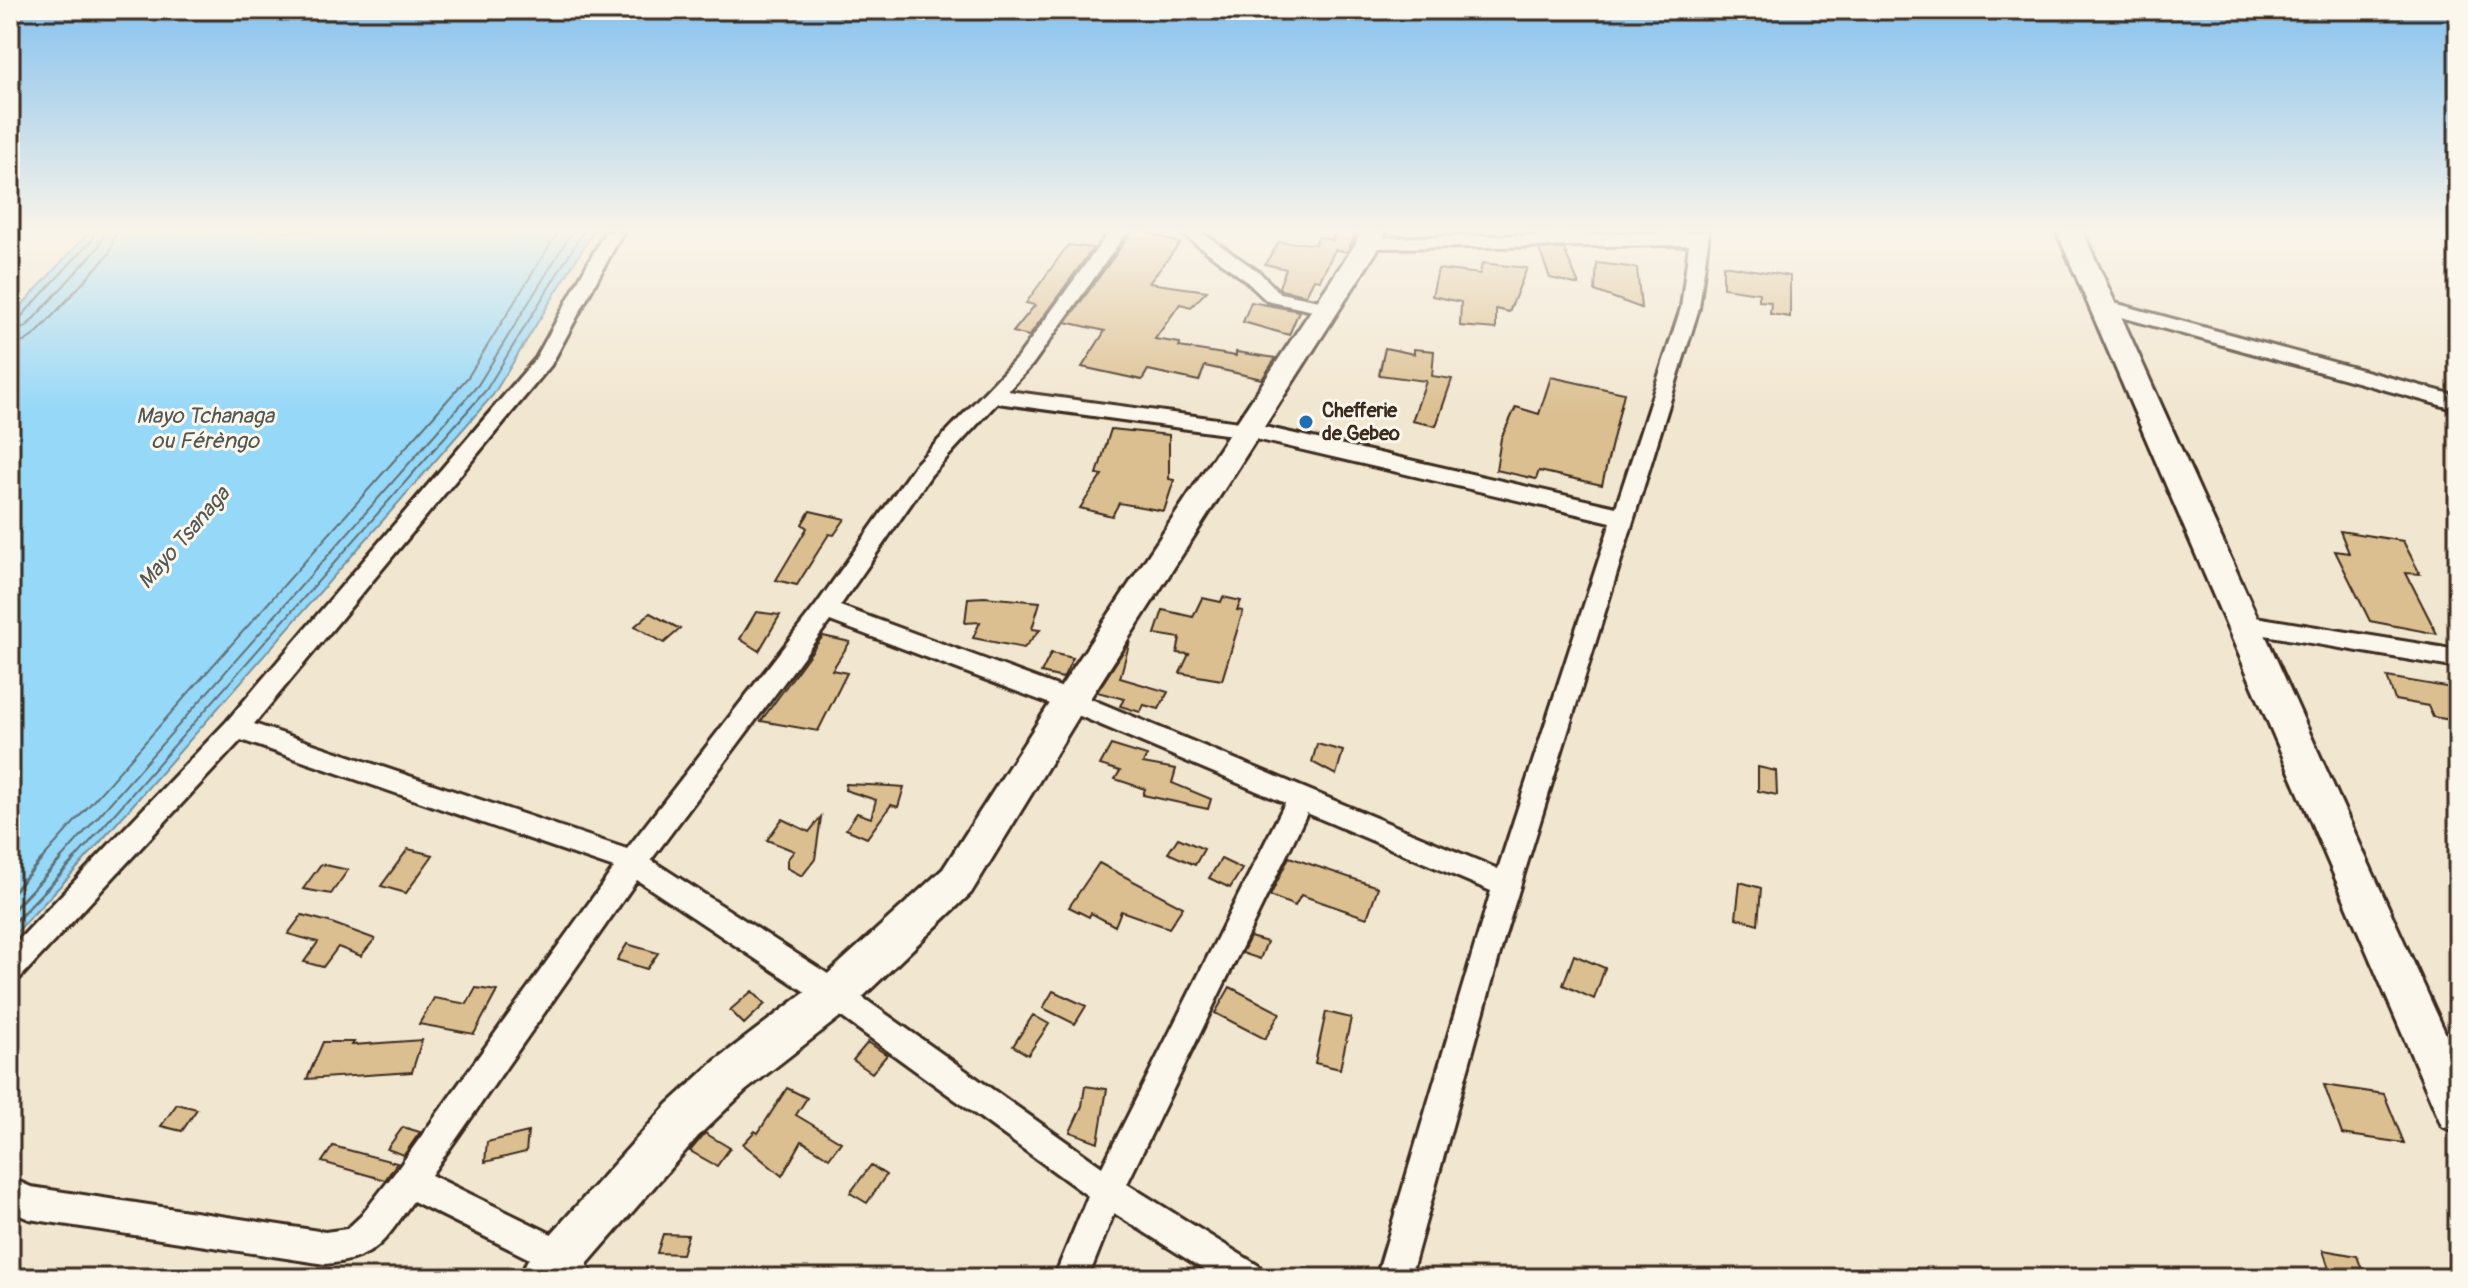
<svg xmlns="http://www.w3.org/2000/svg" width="2468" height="1288" font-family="Pangolin,sans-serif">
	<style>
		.water { fill: #96d8f8; stroke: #7292a1; stroke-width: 2 }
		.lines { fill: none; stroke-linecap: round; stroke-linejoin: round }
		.shore-far1 { stroke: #5f7075; stroke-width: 2 }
		.shore { stroke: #5f7075; stroke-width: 3 }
		.building { fill: #dbbf90; stroke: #3b2a1e; stroke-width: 2 }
		.street-casing { stroke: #3b2a1e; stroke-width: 6 }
		.secondary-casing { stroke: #3b2a1e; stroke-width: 6 }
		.street { fill: #fbf7ec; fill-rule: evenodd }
		.secondary { fill: #fbf7ec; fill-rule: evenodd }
		.poi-dot { fill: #1f6fb2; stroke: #fbf7ec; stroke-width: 3 }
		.labels { text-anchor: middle; stroke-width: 6; stroke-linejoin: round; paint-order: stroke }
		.poi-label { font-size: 20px; font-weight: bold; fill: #3b2a1e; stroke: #fbf7ec; text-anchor: start }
		.water-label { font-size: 22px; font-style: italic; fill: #525654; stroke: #fbf7ec }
	</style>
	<rect width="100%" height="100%" fill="#f1e6d0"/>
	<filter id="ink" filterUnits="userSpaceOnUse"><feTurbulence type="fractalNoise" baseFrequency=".0125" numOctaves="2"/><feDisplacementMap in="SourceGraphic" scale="16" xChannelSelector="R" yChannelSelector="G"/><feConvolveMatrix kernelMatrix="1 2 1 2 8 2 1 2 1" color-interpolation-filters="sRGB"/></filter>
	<g filter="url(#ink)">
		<path class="water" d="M 89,232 L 593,232 L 493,395 L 80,865 L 10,939 L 10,318 Z"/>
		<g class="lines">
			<path class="shore-far1" d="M 10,322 L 19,319 L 92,240 L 94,232
				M 10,332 L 26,327 L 99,247 L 104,232
				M 10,344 L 24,342 L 36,334 L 109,254 L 116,232
				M 40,861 L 468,377 L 558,232
				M 59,861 L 478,385 L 572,232
				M 73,861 L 486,390 L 583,232"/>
			<path class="shore" d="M 10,895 L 42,859
				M 10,913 L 61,859
				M 10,927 L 75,859"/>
		</g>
		<path class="building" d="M 1132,232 L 1146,232 L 1180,243 L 1149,283 L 1207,291 L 1191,307 L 1180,304 L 1155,339 L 1180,343 L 1179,347 L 1236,356 L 1236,352 L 1276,358 L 1262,379 L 1205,366 L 1199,381 L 1148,370 L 1142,380 L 1082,367 L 1105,331 L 1066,322 Z
			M 1334,232 L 1357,232 L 1347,252 L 1335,250 L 1320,280 L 1314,279 L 1306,295 L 1281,290 L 1279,287 L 1286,269 L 1265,264 L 1279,242 L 1315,244 L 1318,237 L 1333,240 Z
			M 1068,245 L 1093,248 L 1029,336 L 1013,332 L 1035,305 L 1026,303 Z
			M 1539,249 L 1564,249 L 1579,285 L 1550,278 Z
			M 1482,263 L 1527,268 L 1509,312 L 1496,309 L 1496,329 L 1460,326 L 1461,302 L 1432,296 L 1438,269 L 1480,274 Z
			M 1597,263 L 1637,268 L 1641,308 L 1595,291 Z
			M 1723,265 L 1790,276 L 1790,317 L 1770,314 L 1771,302 L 1759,301 L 1759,293 L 1723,288 Z
			M 1251,302 L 1299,311 L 1289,335 L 1243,322 Z
			M 1385,348 L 1414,354 L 1414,349 L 1434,351 L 1432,376 L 1452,379 L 1436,426 L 1412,421 L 1426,381 L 1379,375 Z
			M 1551,377 L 1624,393 L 1602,485 L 1539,471 L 1536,479 L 1496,470 L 1501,438 L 1516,407 L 1539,414 Z
			M 1111,429 L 1169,435 L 1169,479 L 1174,480 L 1164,511 L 1119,503 L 1112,516 L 1080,508 L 1102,475 L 1097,474 Z
			M 810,511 L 845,519 L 834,535 L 829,534 L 797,585 L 776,580 L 807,528 L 802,524 Z
			M 2340,531 L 2403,541 L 2420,574 L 2406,573 L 2437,634 L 2370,621 L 2335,551 L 2349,553 Z
			M 984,597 L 1040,602 L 1032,629 L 1040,630 L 1024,648 L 973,638 L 980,622 L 965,623 L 968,598 Z
			M 1223,597 L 1241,601 L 1237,610 L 1243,611 L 1222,680 L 1180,673 L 1189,654 L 1177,653 L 1180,638 L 1155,634 L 1163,610 L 1193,617 L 1202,598 L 1221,602 Z
			M 756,612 L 780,615 L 759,651 L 740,639 Z
			M 650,613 L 680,629 L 664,643 L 635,626 Z
			M 823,636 L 850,642 L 832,670 L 847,673 L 818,731 L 761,721 Z
			M 1130,641 L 1120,678 L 1168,692 L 1159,709 L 1144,705 L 1140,712 L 1120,706 L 1124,699 L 1097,692 Z
			M 1051,653 L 1073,658 L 1063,678 L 1041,673 Z
			M 2387,677 L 2458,689 L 2458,721 L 2433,717 L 2428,706 L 2395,700 Z
			M 1317,744 L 1343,751 L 1336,775 L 1312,762 Z
			M 1111,745 L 1147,756 L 1143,763 L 1176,769 L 1172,783 L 1211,799 L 1208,809 L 1143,795 L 1145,789 L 1115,779 L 1120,771 L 1100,765 Z
			M 1758,767 L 1776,771 L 1777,795 L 1758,791 Z
			M 846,784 L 890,786 L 904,787 L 898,807 L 891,805 L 867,838 L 846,829 L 857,813 L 871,818 L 876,800 L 845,790 Z
			M 821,817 L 815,859 L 802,876 L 787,868 L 787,860 L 794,851 L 767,840 L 782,819 L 809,832 Z
			M 1178,838 L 1204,849 L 1195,865 L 1168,853 Z
			M 408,849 L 433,855 L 406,893 L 381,886 Z
			M 1289,857 L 1378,887 L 1367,918 L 1301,895 L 1295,906 L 1270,896 Z
			M 1221,859 L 1242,869 L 1230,888 L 1209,878 Z
			M 1099,863 L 1183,907 L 1169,928 L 1121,911 L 1115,926 L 1091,913 L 1089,917 L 1069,907 Z
			M 321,864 L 348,870 L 331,894 L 303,889 Z
			M 1740,882 L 1761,888 L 1758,924 L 1736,918 Z
			M 302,915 L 329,922 L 375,939 L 361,956 L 338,947 L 323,967 L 304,962 L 318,942 L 288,934 Z
			M 1250,937 L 1267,942 L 1260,959 L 1242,953 Z
			M 627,944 L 658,953 L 647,969 L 617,960 Z
			M 1574,955 L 1605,968 L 1594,999 L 1563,985 Z
			M 1230,987 L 1280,1013 L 1265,1039 L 1215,1013 Z
			M 476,988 L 497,991 L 474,1034 L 419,1024 L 434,998 L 467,1004 Z
			M 752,991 L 765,1004 L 744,1024 L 730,1010 Z
			M 1053,991 L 1086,1006 L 1075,1024 L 1043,1008 Z
			M 1326,1012 L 1351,1018 L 1340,1069 L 1315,1063 Z
			M 1033,1015 L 1049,1024 L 1028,1055 L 1013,1046 Z
			M 422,1040 L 412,1072 L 307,1079 L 323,1042 L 354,1042 L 352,1045 Z
			M 868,1042 L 887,1055 L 872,1073 L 853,1060 Z
			M 2324,1085 L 2384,1094 L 2404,1143 L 2342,1134 Z
			M 1085,1086 L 1107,1089 L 1098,1142 L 1070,1132 L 1082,1106 Z
			M 787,1088 L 807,1098 L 796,1115 L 841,1142 L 829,1158 L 802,1141 L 782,1176 L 743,1144 L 755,1131 L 758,1133 Z
			M 177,1104 L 197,1109 L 182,1131 L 161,1126 Z
			M 403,1127 L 420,1132 L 404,1155 L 387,1149 Z
			M 528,1132 L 526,1152 L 485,1162 L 487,1142 Z
			M 705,1133 L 730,1148 L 717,1166 L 690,1151 Z
			M 333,1146 L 397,1163 L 385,1180 L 322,1162 Z
			M 871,1165 L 886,1175 L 867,1203 L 850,1193 Z
			M 663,1234 L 688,1235 L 682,1254 L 657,1253 Z
			M 2323,1250 L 2357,1256 L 2365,1278 L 2332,1278 Z"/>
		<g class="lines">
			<defs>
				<path id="street" d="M 605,232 L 623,232 L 551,365 L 254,724 L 627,849 L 817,604 L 915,465 L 1018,357 L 1109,232 L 1127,232 L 1032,365 L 1008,391 L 1247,423 L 1616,507 L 1681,308 L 1689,245 L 1369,248 L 1360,243 L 1369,238 L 1709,232 L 1699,308 L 1505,935 L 1410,1278 L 1376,1278 L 1491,891 L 1307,813 L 1127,1184 L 1259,1266 L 1264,1278 L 1217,1278 L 1114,1213 L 1088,1278 L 1054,1278 L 1088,1196 L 825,1005 L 637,880 L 431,1175 L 574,1245 L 595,1278 L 557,1278 L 550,1269 L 413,1201 C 384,1241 378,1259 325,1264 L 29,1219 L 10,1211 L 10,1178 L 31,1187 L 325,1232 L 347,1229 L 361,1216 L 397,1170 L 614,868 L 241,740 L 20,978 L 10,982 L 10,949 L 227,721 L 536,358 ZM 997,403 L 1247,437 L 1611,522 L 1498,869 L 1079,694 L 840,606 L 931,475 ZM 830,621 L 1061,708 L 1285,803 L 1102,1167 L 845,985 L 651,860 Z
					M 1180,232 L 1201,232 L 1259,272 L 1280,293 L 1334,304 L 1336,308 L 1327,314 L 1267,301 L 1245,280 Z
					M 2103,300 L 2458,396 L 2458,410 L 2096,310 L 2094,306 Z
					M 2243,615 L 2458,650 L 2458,668 L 2235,630 L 2231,624 L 2235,618 Z"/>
				<path id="secondary" d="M 1360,232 L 1386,232 L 1382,243 L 1082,711 L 971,893 L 850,1009 L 745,1091 L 700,1134 L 575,1278 L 520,1278 L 527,1261 L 668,1104 L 715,1061 L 820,981 L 943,869 L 1058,691 L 1356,243 Z
					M 2057,232 L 2083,232 L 2458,1061 L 2458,1133 L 2442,1126 Z"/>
			</defs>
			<use href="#street" class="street-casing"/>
			<use href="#secondary" class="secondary-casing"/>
			<use href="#street" class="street"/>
			<use href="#secondary" class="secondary"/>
		</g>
	</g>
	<linearGradient id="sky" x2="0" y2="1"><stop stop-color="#87c2ee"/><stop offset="0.56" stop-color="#f9f4ea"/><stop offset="1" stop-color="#f9f4ea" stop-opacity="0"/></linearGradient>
	<rect width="2468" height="412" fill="url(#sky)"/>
	<circle class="poi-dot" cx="1306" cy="422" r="8"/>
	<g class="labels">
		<g class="poi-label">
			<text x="1322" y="417">Chefferie<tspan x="1322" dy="23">de Gebeo</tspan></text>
		</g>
		<g class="water-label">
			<text x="205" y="423">Mayo Tchanaga<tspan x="205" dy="25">ou Férèngo</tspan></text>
			<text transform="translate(183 537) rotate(-49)" y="8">Mayo Tsanaga</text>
		</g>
	</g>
	<rect width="2468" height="1288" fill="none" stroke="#fbf7ec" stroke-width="40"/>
	<rect x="20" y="20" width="2428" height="1248" fill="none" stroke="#3b2a1e" stroke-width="3" filter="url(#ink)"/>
</svg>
